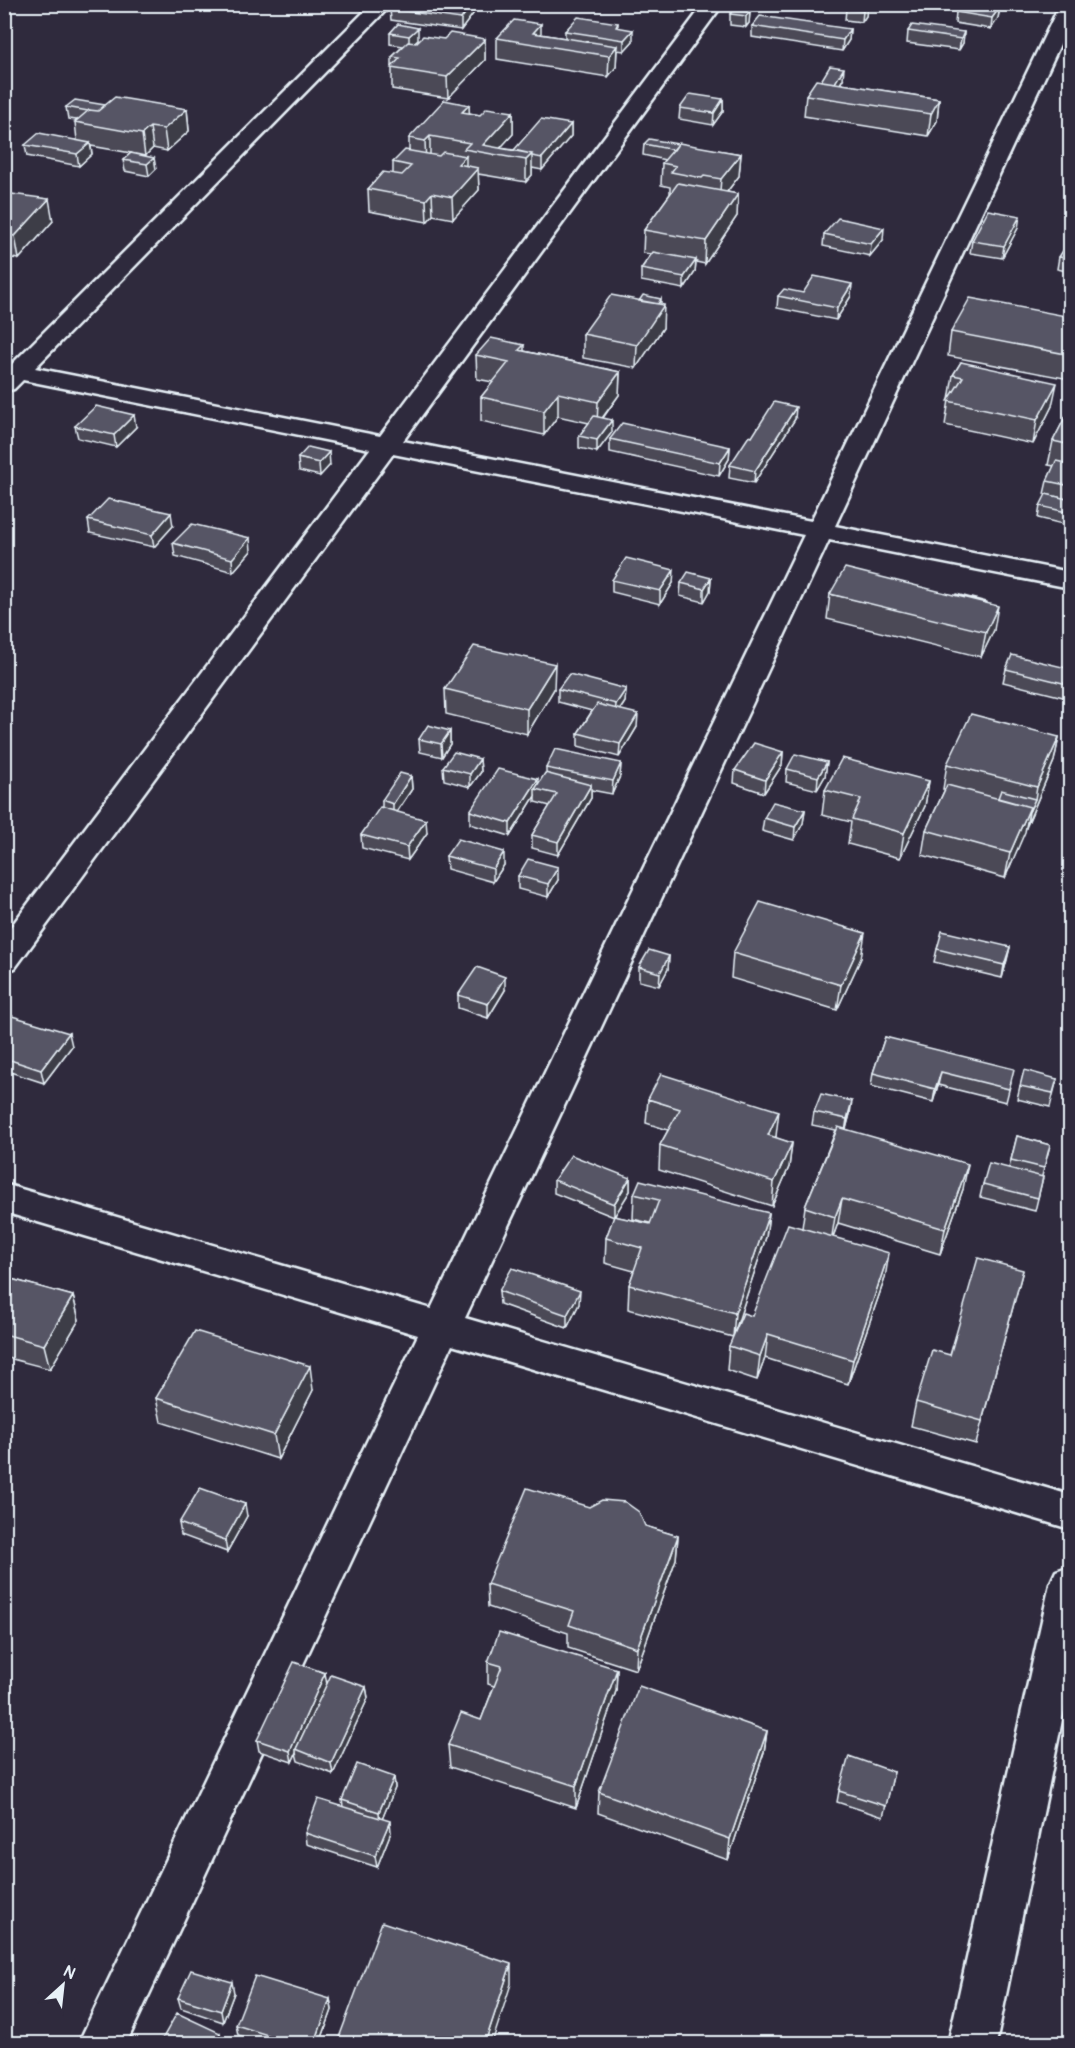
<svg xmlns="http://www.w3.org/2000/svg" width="1075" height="2048" font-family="Pangolin,sans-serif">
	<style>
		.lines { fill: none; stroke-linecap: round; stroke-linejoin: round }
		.minor-casing { stroke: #e8f1f8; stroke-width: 5 }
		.minor { fill: #2f2a3d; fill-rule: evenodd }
		.wall { fill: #4b4957; stroke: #e8f1f8; stroke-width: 1.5 }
		.shaded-wall { fill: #3d3c47; stroke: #e8f1f8; stroke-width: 1.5 }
		.building { fill: #575565; stroke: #e8f1f8; stroke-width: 1.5 }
	</style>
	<rect width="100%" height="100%" fill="#2f2a3d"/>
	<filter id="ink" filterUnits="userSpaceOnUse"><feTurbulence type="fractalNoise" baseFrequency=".0167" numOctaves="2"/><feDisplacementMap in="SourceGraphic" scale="12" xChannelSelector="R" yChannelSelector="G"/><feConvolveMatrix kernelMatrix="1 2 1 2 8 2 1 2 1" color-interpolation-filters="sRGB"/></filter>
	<g filter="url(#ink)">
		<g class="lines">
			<defs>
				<path id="minor" d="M 372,4 L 392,4 L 35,368 L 380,436 L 704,4 L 723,4 L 403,441 L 811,521 L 1060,4 L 1070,4 L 1070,23 L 835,526 L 1070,572 L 1070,588 L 829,540 L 465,1318 L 1070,1495 L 1070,1529 L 452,1345 L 126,2044 L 78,2044 L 418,1335 L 4,1212 L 4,1184 L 431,1309 L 804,535 L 393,454 L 15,968 L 4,971 L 4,936 L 370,449 L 23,380 L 14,389 L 6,391 L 4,372 Z
					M 1070,1566 L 1070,1681 L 996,2044 L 948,2044 L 1050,1584 L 1056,1571 Z"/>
			</defs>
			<use href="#minor" class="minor-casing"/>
			<use href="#minor" class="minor"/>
		</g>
		<path class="wall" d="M 833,4 L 872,4 L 869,9 L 867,9 L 866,16 L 862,22 L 845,20 L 846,9 L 848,7 Z
			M 994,4 L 1026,4 L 1022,10 Z
			M 1000,7 L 998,18 L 991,29 L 955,23 L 956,12 Z
			M 390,9 L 473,14 L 461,30 L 391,20 Z
			M 750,12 L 749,23 L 746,27 L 730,25 L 730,14 Z
			M 618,23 L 618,27 L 633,41 L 624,51 L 617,50 L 616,67 L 608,77 L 497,59 L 497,38 L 541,34 L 565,38 L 565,31 Z
			M 398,24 L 418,39 L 414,43 L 444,39 L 485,39 L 485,60 L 448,98 L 392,89 L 392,57 L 403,46 L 390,44 L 390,33 Z
			M 752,26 L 850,29 L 849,40 L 842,51 L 752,37 Z
			M 908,31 L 964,32 L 963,43 L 959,50 L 907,43 Z
			M 843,79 L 840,84 L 939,99 L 937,121 L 928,136 L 804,116 L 806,95 L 821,81 Z
			M 723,99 L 723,111 L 713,125 L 679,119 L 680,108 Z
			M 105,105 L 187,109 L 189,131 L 167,151 L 153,148 L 145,156 L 156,169 L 149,176 L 125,171 L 123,160 L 131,153 L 91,146 L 92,154 L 79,166 L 27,156 L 25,145 L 77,140 L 75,122 L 77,120 L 68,119 L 66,107 Z
			M 469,105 L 469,113 L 480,115 L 513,112 L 513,134 L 500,148 L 514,150 L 571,124 L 571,136 L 542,170 L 532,168 L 532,175 L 526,182 L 478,174 L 479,190 L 453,219 L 433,215 L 427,222 L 369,211 L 368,189 L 393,174 L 393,162 L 409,151 L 409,138 Z
			M 644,144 L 678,144 L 741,154 L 739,176 L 727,192 L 738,194 L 737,216 L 705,264 L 696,262 L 695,272 L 684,289 L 641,281 L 641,269 L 651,254 L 643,253 L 644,230 L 670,194 L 670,187 L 661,185 L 662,163 L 665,160 L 643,155 Z
			M 4,193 L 53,221 L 19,259 L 4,257 Z
			M 1071,215 L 1071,232 L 1066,231 L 1068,219 Z
			M 1018,228 L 1002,258 L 970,253 L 972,241 Z
			M 824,234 L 883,240 L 870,256 L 823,246 Z
			M 1071,250 L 1071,272 L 1057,269 L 1059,257 Z
			M 803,293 L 851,296 L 836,320 L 777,308 L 778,296 Z
			M 661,305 L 663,328 L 636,368 L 583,358 L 583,334 Z
			M 1071,317 L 1071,375 L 1069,379 L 948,356 L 951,332 Z
			M 524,345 L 524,351 L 620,372 L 619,395 L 603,418 L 612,432 L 597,452 L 579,448 L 579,436 L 589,423 L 558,416 L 544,435 L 481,421 L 481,397 L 493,382 L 477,379 L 476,355 Z
			M 961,362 L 1052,406 L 1033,444 L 945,425 L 953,375 Z
			M 1071,406 L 1071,500 L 1044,494 L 1047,481 L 1054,466 L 1048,465 L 1053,441 Z
			M 795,419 L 754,483 L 729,478 L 730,465 L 752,437 Z
			M 75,426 L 136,427 L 116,447 L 78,438 Z
			M 610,439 L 730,447 L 729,459 L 719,476 L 610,452 Z
			M 298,458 L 330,465 L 320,476 L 299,471 Z
			M 1071,500 L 1071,526 L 1038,518 L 1040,506 Z
			M 88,520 L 173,526 L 154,547 L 90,533 Z
			M 173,543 L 251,551 L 233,572 L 175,556 Z
			M 711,578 L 710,591 L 704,602 L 680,596 L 681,583 Z
			M 612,580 L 673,583 L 660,604 L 612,592 Z
			M 830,594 L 994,630 L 981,657 L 827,619 Z
			M 1006,669 L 1071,669 L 1071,699 L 1003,682 Z
			M 445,689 L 554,689 L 527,734 L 446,714 Z
			M 558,689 L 626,689 L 625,702 L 620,710 L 637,727 L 619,757 L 578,746 L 578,733 L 592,711 L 558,702 Z
			M 450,731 L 450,744 L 442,757 L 420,752 L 419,739 Z
			M 1059,737 L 1054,761 L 1005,878 L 922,855 L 926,830 L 945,789 L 943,789 L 947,764 Z
			M 783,752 L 782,765 L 764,793 L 734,783 L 735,770 Z
			M 480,759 L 481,772 L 470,787 L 444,780 L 443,767 Z
			M 827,762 L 825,776 L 817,790 L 786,782 L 787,769 Z
			M 621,763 L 620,776 L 612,794 L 591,790 L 591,798 L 558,855 L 532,848 L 532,835 L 550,806 L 535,802 L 535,796 L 510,836 L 470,824 L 470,811 L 538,785 L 546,773 L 546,768 Z
			M 411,776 L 412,789 L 397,812 L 427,833 L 408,860 L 362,848 L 361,835 L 382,808 L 382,800 Z
			M 929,781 L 925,806 L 900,858 L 848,844 L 851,822 L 822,815 L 825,790 Z
			M 805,810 L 803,823 L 794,840 L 762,831 L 764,818 Z
			M 446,856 L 504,865 L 493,882 L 447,869 Z
			M 518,876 L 558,880 L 548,897 L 518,889 Z
			M 1010,947 L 1002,978 L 934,962 L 937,949 Z
			M 733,953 L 861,958 L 837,1010 L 731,978 Z
			M 669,956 L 668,969 L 659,986 L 639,981 L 639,967 Z
			M 505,990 L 488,1018 L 458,1008 L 458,995 Z
			M 4,1026 L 72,1046 L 44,1083 L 4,1070 Z
			M 885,1037 L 1011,1082 L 1006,1102 L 938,1085 L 933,1102 L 871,1086 L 873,1073 Z
			M 1057,1079 L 1050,1107 L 1017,1099 L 1020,1086 Z
			M 648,1099 L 776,1136 L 775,1138 L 792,1143 L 789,1167 L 772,1206 L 659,1170 L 660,1145 L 668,1130 L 646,1123 Z
			M 814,1112 L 850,1114 L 846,1129 L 963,1189 L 940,1254 L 838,1223 L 833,1237 L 885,1278 L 848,1384 L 765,1358 L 757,1380 L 727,1370 L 729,1346 L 752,1316 L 802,1228 L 805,1207 L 836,1130 L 812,1125 Z
			M 1017,1136 L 1050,1145 L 1042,1176 L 1043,1177 L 1035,1211 L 980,1197 L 983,1184 L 1009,1168 Z
			M 630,1178 L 630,1191 L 614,1216 L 650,1224 L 650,1223 L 633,1219 L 634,1194 L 769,1213 L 766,1237 L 733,1337 L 628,1309 L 629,1285 L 634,1271 L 605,1263 L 606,1238 L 614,1217 L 554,1193 L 554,1180 Z
			M 1023,1270 L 976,1444 L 911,1426 L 916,1402 Z
			M 4,1277 L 73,1296 L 79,1320 L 50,1369 L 4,1357 Z
			M 499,1291 L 579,1304 L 567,1328 L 500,1304 Z
			M 313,1390 L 278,1459 L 161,1422 L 156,1398 Z
			M 247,1516 L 227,1552 L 181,1535 L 179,1523 Z
			M 645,1526 L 678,1536 L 676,1559 L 636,1670 L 568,1648 L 568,1633 L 488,1607 L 487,1584 Z
			M 488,1662 L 617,1669 L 616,1691 L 576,1808 L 450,1767 L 448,1745 L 481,1720 L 494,1686 L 488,1684 Z
			M 325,1673 L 326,1684 L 366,1687 L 368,1698 L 333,1774 L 298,1761 L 296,1753 L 292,1762 L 259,1751 L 257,1740 Z
			M 767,1731 L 764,1752 L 728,1860 L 598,1813 L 599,1792 Z
			M 894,1772 L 883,1817 L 837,1802 L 839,1791 Z
			M 394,1777 L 395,1788 L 382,1819 L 391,1832 L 377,1867 L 306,1844 L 305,1833 L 343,1807 L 342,1800 Z
			M 234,1993 L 223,2022 L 181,2008 L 178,1998 Z
			M 330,1999 L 332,2010 L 320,2043 L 265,2043 L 238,2035 L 236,2025 Z"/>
		<path class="shaded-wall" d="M 472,4 L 473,4 L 473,14 L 461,30 L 461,19 Z
			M 867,5 L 866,16 L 862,22 L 863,11 Z
			M 1000,7 L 998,18 L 991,29 L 992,18 Z
			M 750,12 L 749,23 L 746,27 L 746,16 Z
			M 541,24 L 541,45 L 533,33 Z
			M 418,28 L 418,39 L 409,47 L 409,36 Z
			M 850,29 L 849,40 L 842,51 L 843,40 Z
			M 633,30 L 633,41 L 624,51 L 624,40 Z
			M 964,32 L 963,43 L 959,50 L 961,39 Z
			M 485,39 L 485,60 L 448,98 L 447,77 Z
			M 617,46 L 616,67 L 608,77 L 609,56 Z
			M 844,68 L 843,79 L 831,99 L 829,92 Z
			M 723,99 L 723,111 L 713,125 L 714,113 Z
			M 939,99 L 937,121 L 928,136 L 931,114 Z
			M 469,105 L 470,126 L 462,112 Z
			M 187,109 L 189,131 L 167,151 L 164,129 Z
			M 513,112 L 513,134 L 494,155 L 483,145 Z
			M 571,124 L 571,136 L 542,170 L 542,158 Z
			M 150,127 L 153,148 L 145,156 L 142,134 Z
			M 430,136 L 430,158 L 426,163 L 425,141 Z
			M 90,143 L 92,154 L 79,166 L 77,154 Z
			M 532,154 L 532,175 L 526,182 L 526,160 Z
			M 741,154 L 739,176 L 719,202 L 721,179 Z
			M 466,156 L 466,178 L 458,164 Z
			M 154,158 L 156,169 L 149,176 L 147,164 Z
			M 478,168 L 479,190 L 453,219 L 452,197 Z
			M 432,193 L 433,215 L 427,222 L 426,200 Z
			M 738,194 L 737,216 L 705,264 L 706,241 Z
			M 49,199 L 53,221 L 19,259 L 15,236 Z
			M 1020,216 L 1018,228 L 1002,258 L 1004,246 Z
			M 884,228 L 883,240 L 870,256 L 871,244 Z
			M 696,260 L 695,272 L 684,289 L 684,277 Z
			M 852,284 L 851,296 L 836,320 L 837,308 Z
			M 661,299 L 661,311 L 664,305 L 663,328 L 636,368 L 637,345 L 655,309 Z
			M 620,372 L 619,395 L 597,425 L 598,402 Z
			M 1057,383 L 1052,406 L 1033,444 L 1037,420 Z
			M 558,393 L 558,416 L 544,435 L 544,411 Z
			M 796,407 L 795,419 L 754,483 L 755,471 Z
			M 134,415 L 136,427 L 116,447 L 114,435 Z
			M 612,420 L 612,432 L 597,452 L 597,440 Z
			M 730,447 L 729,459 L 719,476 L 720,463 Z
			M 329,452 L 330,465 L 320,476 L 319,463 Z
			M 171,513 L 173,526 L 154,547 L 152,535 Z
			M 250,538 L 251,551 L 233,572 L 232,559 Z
			M 674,570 L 673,583 L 660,604 L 660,591 Z
			M 711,578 L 710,591 L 704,602 L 704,589 Z
			M 998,606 L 994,630 L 981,657 L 986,632 Z
			M 555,664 L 554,689 L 527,734 L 527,709 Z
			M 626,689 L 625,702 L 615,717 L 616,704 Z
			M 638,714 L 637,727 L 619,757 L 620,744 Z
			M 450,731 L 450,744 L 442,757 L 441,744 Z
			M 1059,737 L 1054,761 L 1027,825 L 1029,812 L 1035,799 L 1037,787 Z
			M 783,752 L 782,765 L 764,793 L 765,780 Z
			M 480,759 L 481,772 L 470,787 L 470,774 Z
			M 827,762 L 825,776 L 817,790 L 818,777 Z
			M 621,763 L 620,776 L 612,794 L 613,781 Z
			M 411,776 L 412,789 L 393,817 L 393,804 Z
			M 538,779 L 538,789 L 535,789 L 535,796 L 510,836 L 510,823 Z
			M 929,781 L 925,806 L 900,858 L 904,833 Z
			M 591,785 L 591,798 L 558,855 L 558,842 Z
			M 1030,807 L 1025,832 L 1005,878 L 1010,853 Z
			M 805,810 L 803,823 L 794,840 L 795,827 Z
			M 426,820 L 427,833 L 408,860 L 407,847 Z
			M 504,852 L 504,865 L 493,882 L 493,869 Z
			M 558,867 L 558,880 L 548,897 L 548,884 Z
			M 865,933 L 861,958 L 837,1010 L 841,985 Z
			M 1010,947 L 1007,960 L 1002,978 L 1004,965 Z
			M 669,956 L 668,969 L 659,986 L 660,973 Z
			M 505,977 L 505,990 L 488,1018 L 488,1004 Z
			M 69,1033 L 72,1046 L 44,1083 L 41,1070 Z
			M 941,1072 L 938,1085 L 933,1102 L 935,1089 Z
			M 852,1101 L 850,1114 L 845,1132 L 847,1119 Z
			M 779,1111 L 776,1136 L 765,1160 L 768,1135 Z
			M 792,1143 L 789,1167 L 772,1206 L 774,1182 Z
			M 968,1164 L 963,1189 L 940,1254 L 945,1229 Z
			M 630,1178 L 630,1191 L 614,1217 L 614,1204 Z
			M 842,1199 L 838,1223 L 831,1242 L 835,1217 Z
			M 769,1213 L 766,1237 L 733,1337 L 735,1313 Z
			M 889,1253 L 885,1278 L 848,1384 L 853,1360 Z
			M 580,1291 L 579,1304 L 567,1328 L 567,1315 Z
			M 73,1296 L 79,1320 L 50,1369 L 44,1345 Z
			M 768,1334 L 765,1358 L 757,1380 L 760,1356 Z
			M 310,1366 L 313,1390 L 278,1459 L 274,1435 Z
			M 245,1504 L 247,1516 L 227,1552 L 225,1540 Z
			M 678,1536 L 676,1559 L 636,1670 L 637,1648 Z
			M 617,1669 L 616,1691 L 576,1808 L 576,1786 Z
			M 325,1673 L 327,1685 L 296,1749 L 296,1753 L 292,1762 L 290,1751 Z
			M 366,1687 L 368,1698 L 333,1774 L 331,1763 Z
			M 767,1731 L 764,1752 L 728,1860 L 730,1839 Z
			M 394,1777 L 395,1788 L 380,1824 L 379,1812 Z
			M 390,1821 L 391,1832 L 377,1867 L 375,1856 Z
			M 511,1964 L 511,1984 L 492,2043 L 485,2043 Z
			M 232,1982 L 234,1993 L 223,2022 L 221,2011 Z
			M 330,1999 L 332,2010 L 320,2043 L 315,2043 Z
			M 220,2033 L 223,2043 L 215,2043 Z"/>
		<path class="building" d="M 395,4 L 472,4 L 461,19 L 390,9 Z
			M 849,4 L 863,4 L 867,5 L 863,11 L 846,9 Z
			M 962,4 L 986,4 L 1000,7 L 992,18 L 956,12 Z
			M 733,10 L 750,12 L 746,16 L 730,14 Z
			M 760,16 L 850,29 L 843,40 L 752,26 Z
			M 578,17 L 618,23 L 616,27 L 633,30 L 624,40 L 565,31 Z
			M 514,20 L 541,24 L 533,33 L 617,46 L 609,56 L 497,38 Z
			M 398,24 L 418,28 L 409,36 L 390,33 Z
			M 912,25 L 964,32 L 961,39 L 908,31 Z
			M 450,33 L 485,39 L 447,77 L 391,68 L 400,58 L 392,57 L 408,42 L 416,43 L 423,36 L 444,39 Z
			M 830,66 L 844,68 L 835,83 L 821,81 Z
			M 816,80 L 939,99 L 931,114 L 806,95 Z
			M 690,94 L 723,99 L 714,113 L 680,108 Z
			M 115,97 L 187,109 L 164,129 L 150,127 L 142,134 L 75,122 L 89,110 L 98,111 Z
			M 75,100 L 105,105 L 98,111 L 89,110 L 88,111 L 66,107 Z
			M 444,100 L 469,105 L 462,112 L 480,115 L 487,108 L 513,112 L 483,145 L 532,154 L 526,160 L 464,149 L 470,143 L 430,136 L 425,141 L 409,138 Z
			M 541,119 L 571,124 L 542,158 L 532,156 L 532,154 L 514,150 Z
			M 39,133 L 90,143 L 77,154 L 25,145 Z
			M 649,139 L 678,144 L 674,150 L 644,144 Z
			M 679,143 L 741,154 L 721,179 L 704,176 L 702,178 L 671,172 L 676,166 L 662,163 Z
			M 405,150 L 439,156 L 443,152 L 466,156 L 458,164 L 478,168 L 452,197 L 432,193 L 426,200 L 368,189 L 383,172 L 402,175 L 411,166 L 393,162 Z
			M 131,153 L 154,158 L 147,164 L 123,160 Z
			M 678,183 L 738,194 L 706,241 L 644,230 Z
			M 4,193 L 49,199 L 15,236 L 4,235 Z
			M 988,210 L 1020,216 L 1004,246 L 972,241 Z
			M 838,218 L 884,228 L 871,244 L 824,234 Z
			M 1064,249 L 1071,250 L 1071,259 L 1059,257 Z
			M 653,252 L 696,260 L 684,277 L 641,269 Z
			M 814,276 L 852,284 L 837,308 L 778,296 L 784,289 L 803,293 Z
			M 611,295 L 664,305 L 637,345 L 583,334 Z
			M 643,295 L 661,299 L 658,304 L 639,301 Z
			M 970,298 L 1071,317 L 1071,355 L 951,332 Z
			M 491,338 L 524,345 L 519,350 L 620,372 L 598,402 L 558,393 L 544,411 L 481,397 L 509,362 L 476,355 Z
			M 961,362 L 1057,383 L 1037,420 L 948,401 L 963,377 L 953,375 Z
			M 774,402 L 796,407 L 755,471 L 730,465 L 749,436 L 752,437 Z
			M 96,406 L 134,415 L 114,435 L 75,426 Z
			M 1071,406 L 1071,445 L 1053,441 Z
			M 594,416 L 612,420 L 597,440 L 579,436 Z
			M 622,423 L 730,447 L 720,463 L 610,439 Z
			M 308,447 L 329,452 L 319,463 L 298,458 Z
			M 1056,461 L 1071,464 L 1071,486 L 1047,481 Z
			M 1046,494 L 1071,500 L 1071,513 L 1040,506 Z
			M 108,499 L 171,513 L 152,535 L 88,520 Z
			M 192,524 L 250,538 L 232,559 L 173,543 Z
			M 626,558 L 674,570 L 660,591 L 612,580 Z
			M 845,568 L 998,606 L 986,632 L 830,594 Z
			M 688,572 L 711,578 L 704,589 L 681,583 Z
			M 956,594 L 987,602 L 987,603 L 955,595 Z
			M 474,646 L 555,664 L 527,709 L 445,689 Z
			M 1012,655 L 1071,669 L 1071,685 L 1006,669 Z
			M 569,674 L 626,689 L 616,704 L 558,689 Z
			M 597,704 L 638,714 L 620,744 L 578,733 Z
			M 971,714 L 1059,737 L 1037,787 L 947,764 Z
			M 428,725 L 450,731 L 441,744 L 419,739 Z
			M 754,743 L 783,752 L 765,780 L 735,770 Z
			M 555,749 L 621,763 L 613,781 L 546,768 Z
			M 454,752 L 480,759 L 470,774 L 443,767 Z
			M 795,754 L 827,762 L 818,777 L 787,769 Z
			M 842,758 L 929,781 L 904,833 L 852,819 L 861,799 L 825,790 Z
			M 498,769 L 538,779 L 510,823 L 470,811 Z
			M 400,773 L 411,776 L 393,804 L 382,800 Z
			M 545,773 L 591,785 L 558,842 L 532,835 L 557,794 L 535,789 Z
			M 947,785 L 1030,807 L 1010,853 L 926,830 Z
			M 1001,790 L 1035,799 L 1029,812 L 1030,807 L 998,798 Z
			M 773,802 L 805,810 L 795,827 L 764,818 Z
			M 380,807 L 426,820 L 407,847 L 361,835 Z
			M 458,839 L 504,852 L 493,869 L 446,856 Z
			M 528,859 L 558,867 L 548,884 L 518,876 Z
			M 760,902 L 865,933 L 841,985 L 733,953 Z
			M 942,931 L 1010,947 L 1004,965 L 937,949 Z
			M 649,950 L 669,956 L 660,973 L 639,967 Z
			M 477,967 L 505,977 L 488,1004 L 458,995 Z
			M 12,1016 L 69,1033 L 41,1070 L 4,1058 L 4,1026 Z
			M 885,1037 L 1014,1069 L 1009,1089 L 941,1072 L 935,1089 L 873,1073 Z
			M 1024,1070 L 1057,1079 L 1053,1093 L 1020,1086 Z
			M 661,1074 L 779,1111 L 768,1135 L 792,1143 L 774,1182 L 660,1145 L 680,1109 L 648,1099 Z
			M 821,1094 L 852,1101 L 847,1119 L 814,1112 Z
			M 838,1127 L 968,1164 L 945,1229 L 842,1199 L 835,1217 L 805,1207 Z
			M 1017,1136 L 1050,1145 L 1044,1168 L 1011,1160 Z
			M 571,1155 L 630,1178 L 614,1204 L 554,1180 Z
			M 989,1163 L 1043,1177 L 1038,1198 L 983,1184 Z
			M 640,1180 L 769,1213 L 735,1313 L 629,1285 L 642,1248 L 606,1238 L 614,1216 L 650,1224 L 659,1200 L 634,1194 Z
			M 788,1224 L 889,1253 L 853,1360 L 768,1334 L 760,1356 L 729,1346 L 743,1313 L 752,1316 Z
			M 978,1258 L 1023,1270 L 982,1421 L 916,1402 L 932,1350 L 950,1355 Z
			M 512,1268 L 580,1291 L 567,1315 L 499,1291 Z
			M 4,1277 L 73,1296 L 44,1345 L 4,1334 Z
			M 195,1331 L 310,1366 L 274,1435 L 156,1398 Z
			M 200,1488 L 245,1504 L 225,1540 L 179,1523 Z
			M 527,1488 L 589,1507 L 602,1500 L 625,1502 L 639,1512 L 645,1526 L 678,1536 L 637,1648 L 569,1625 L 574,1611 L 487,1584 Z
			M 499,1632 L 617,1669 L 576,1786 L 448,1745 L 461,1713 L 481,1720 L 502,1666 L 488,1662 Z
			M 294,1662 L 325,1673 L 290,1751 L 257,1740 Z
			M 331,1675 L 366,1687 L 331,1763 L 296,1749 Z
			M 639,1686 L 767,1731 L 730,1839 L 599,1792 Z
			M 849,1756 L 894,1772 L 886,1806 L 839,1791 Z
			M 357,1764 L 394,1777 L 379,1812 L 342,1800 Z
			M 318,1799 L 390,1821 L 375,1856 L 305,1833 Z
			M 382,1922 L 511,1964 L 485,2043 L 337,2043 Z
			M 191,1970 L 232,1982 L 221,2011 L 178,1998 Z
			M 255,1976 L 330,1999 L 315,2043 L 293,2043 L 236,2025 Z
			M 177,2013 L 220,2033 L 215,2043 L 160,2043 Z"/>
	</g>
	<rect width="1075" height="2048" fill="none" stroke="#2f2a3d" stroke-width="24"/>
	<rect x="12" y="12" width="1051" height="2024" fill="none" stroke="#e8f1f8" stroke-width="2" filter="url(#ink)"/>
	<g transform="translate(63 1985) rotate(27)" stroke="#2f2a3d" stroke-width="4.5" paint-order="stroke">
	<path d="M0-4.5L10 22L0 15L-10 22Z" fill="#e8f1f8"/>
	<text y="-9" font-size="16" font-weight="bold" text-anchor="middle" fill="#e8f1f8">N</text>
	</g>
</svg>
